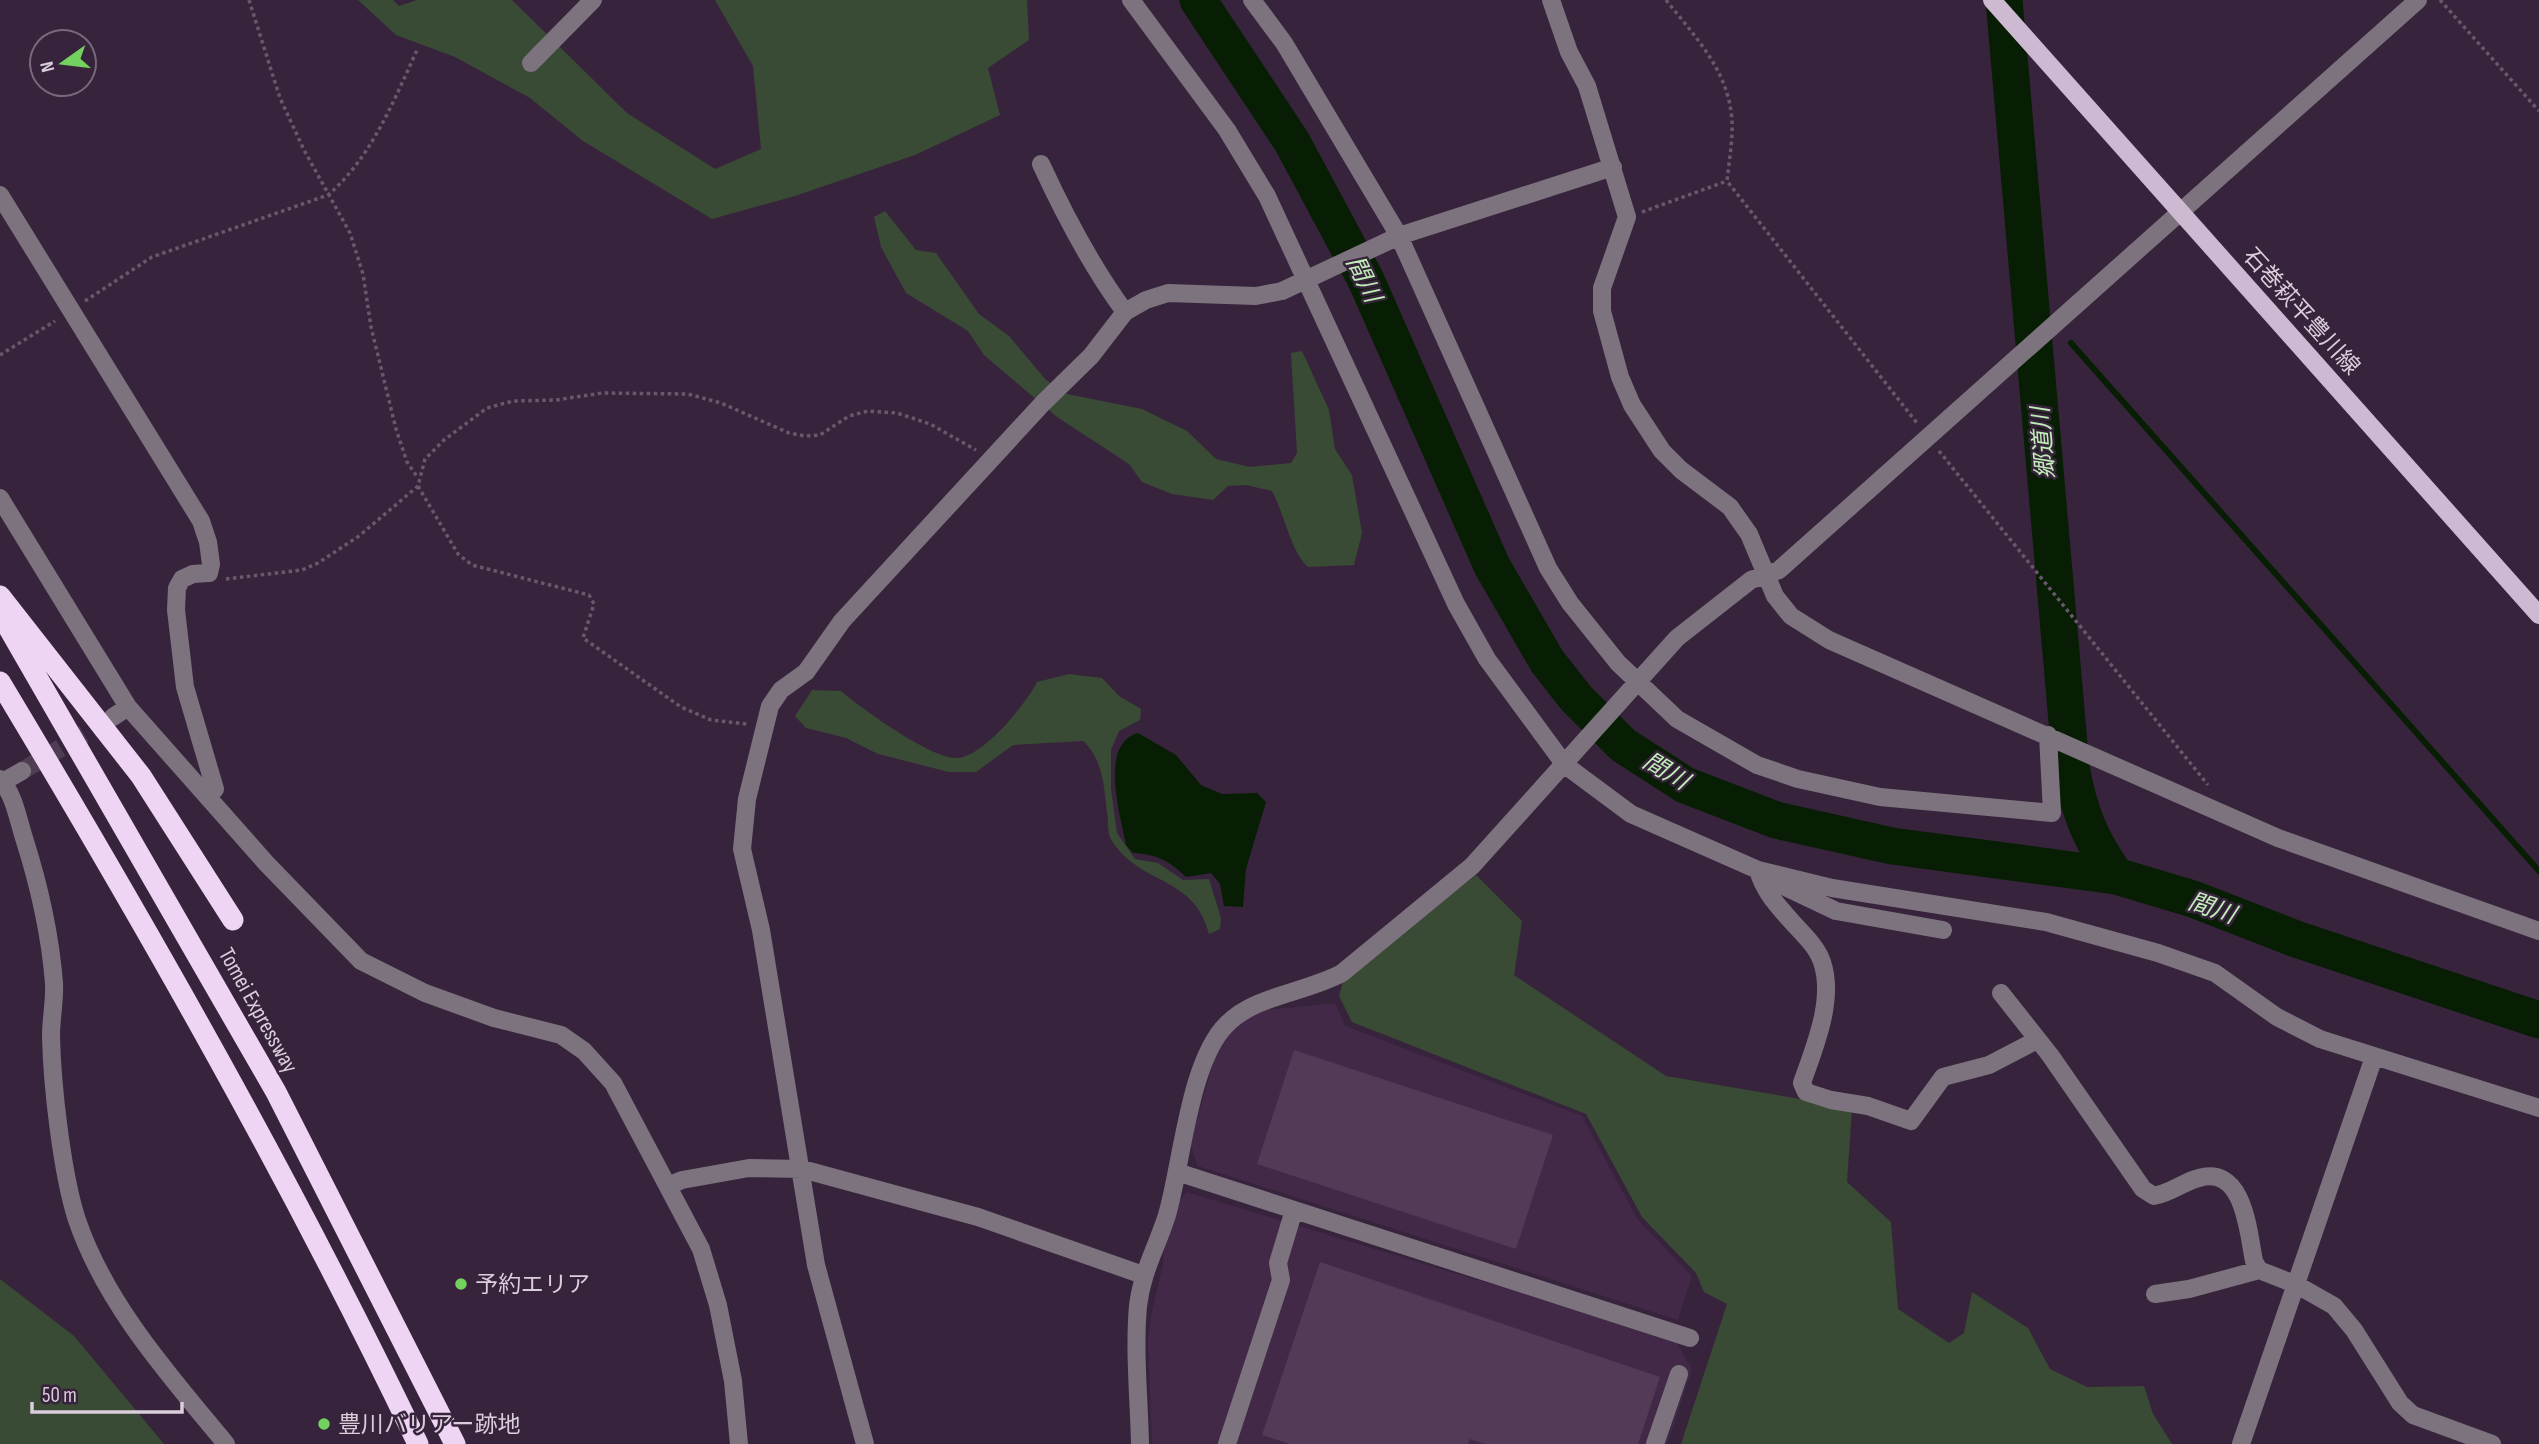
<svg xmlns="http://www.w3.org/2000/svg" width="2539" height="1444" font-family="'Sofia Sans Condensed','Noto Sans JP',sans-serif">
	<style>
		.built { fill: #412947 }
		.green { fill: #394a35 }
		.water { fill: #081e04 }
		.lines { fill: none; stroke-linecap: round; stroke-linejoin: round }
		.stream { stroke: #081e04; stroke-width: 6 }
		.river { stroke: #081e04; stroke-width: 37 }
		.building { fill: #533b58 }
		.minor-tunnel { stroke: #4f3d54; stroke-width: 18; stroke-dasharray: 18 9; stroke-linecap: butt }
		.path { stroke: #69586d; stroke-width: 3.5; stroke-dasharray: 3.5 3.5; stroke-linecap: butt }
		.minor { stroke: #7d737f; stroke-width: 18 }
		.major { stroke: #ceb9d3; stroke-width: 18 }
		.highway { stroke: #eed5f4; stroke-width: 21 }
		.poi-dot { fill: #73d25d; stroke: #37243c; stroke-width: 2.5 }
		.labels { text-anchor: middle; stroke-width: 5; stroke-linejoin: round; paint-order: stroke }
		.street-label { font-size: 23px; fill: #dacddc; stroke: #37243c }
		.poi-label { font-size: 23px; fill: #dacddc; stroke: #37243c; text-anchor: start }
		.water-label { font-size: 24px; font-style: italic; fill: #c1eeb7; stroke: #37243c }
	</style>
	<rect width="100%" height="100%" fill="#37243c"/>
	<path class="built" d="M 1335,1003 L 1345,1026 L 1582,1116 L 1638,1220 L 1692,1276 L 1678,1320 L 1198,1166 L 1190,1143 L 1218,1046 L 1240,1021 L 1265,1010 Z
		M 1187,1192 L 1675,1340 L 1692,1369 L 1667,1444 L 1152,1444 L 1148,1340 L 1151,1316 L 1163,1264 L 1164,1239 L 1177,1203 Z"/>
	<path class="green" d="M 358,0 L 393,0 L 399,6 L 417,0 L 512,0 L 627,113 L 715,169 L 761,149 L 753,66 L 715,0 L 1027,0 L 1029,40 L 988,68 L 1000,115 L 915,155 L 795,196 L 712,219 L 583,141 L 530,98 L 455,57 L 396,35 Z
		M 885,211 L 916,250 L 936,253 L 979,314 L 1009,336 L 1046,380 L 1067,394 L 1142,409 L 1187,431 L 1216,459 L 1250,467 L 1291,463 L 1297,453 L 1291,353 L 1302,351 L 1329,410 L 1335,449 L 1352,475 L 1362,533 L 1354,565 L 1308,567 C 1290,550 1285,515 1272,491 L 1246,485 L 1228,486 L 1213,500 L 1172,494 L 1142,482 L 1129,464 L 1057,417 L 984,355 L 968,331 L 906,293 L 881,247 L 874,217 Z
		M 1069,674 L 1102,678 L 1119,696 L 1141,709 L 1140,720 L 1119,731 L 1111,750 L 1111,789 L 1117,833 L 1135,859 L 1158,863 L 1183,880 L 1209,879 L 1221,918 L 1220,929 L 1209,934 C 1194,875 1141,886 1112,841 C 1108,835 1108,827 1108,820 C 1104,792 1105,761 1083,741 L 1013,745 L 976,772 L 949,772 L 878,754 L 846,738 L 806,728 L 795,716 L 812,690 L 841,691 C 861,708 931,759 957,758 C 983,757 1026,704 1037,682 Z
		M 1476,875 L 1522,921 L 1514,975 L 1666,1076 L 1852,1108 L 1847,1182 L 1891,1222 L 1898,1309 L 1949,1343 L 1964,1333 L 1972,1292 L 2028,1328 L 2050,1369 L 2087,1387 L 2144,1386 L 2153,1414 L 2172,1444 L 1681,1444 L 1727,1304 L 1704,1292 L 1696,1273 L 1642,1217 L 1586,1114 L 1352,1022 L 1339,996 L 1344,978 Z
		M 0,1279 L 74,1336 L 164,1444 L 0,1444 Z"/>
	<path class="water" d="M 1138,733 L 1176,755 L 1201,785 L 1222,794 L 1257,793 L 1266,802 L 1246,869 L 1243,907 L 1224,906 L 1220,884 L 1211,873 L 1186,877 C 1170,861 1156,854 1133,853 L 1126,845 C 1121,816 1098,744 1138,733 Z"/>
	<g class="lines">
		<path class="stream" d="M 2071,343 L 2539,871"/>
		<path class="river" d="M 1198,0 L 1292,142 L 1366,280 L 1492,566 L 1547,661 L 1576,698 L 1623,745 L 1685,785 L 1776,820 L 1892,846 L 2116,876 L 2193,899 L 2296,939 L 2539,1020
			M 2004,0 L 2071,767 C 2079,812 2090,839 2116,876"/>
	</g>
	<path class="building" d="M 1294,1050 L 1553,1135 L 1516,1249 L 1257,1164 Z
		M 1320,1262 L 1660,1377 L 1638,1444 L 1485,1444 L 1470,1439 L 1468,1444 L 1290,1444 L 1262,1435 Z"/>
	<g class="lines">
		<path class="minor-tunnel" d="M 22,771 L 110,719"/>
		<path class="path" d="M 249,0 L 280,98 L 304,150 L 350,233 L 363,274 L 371,327 L 396,429 L 407,462 L 418,478
			M 1666,0 C 1696,38 1729,71 1732,121 C 1733,140 1729,161 1727,181 L 1917,423
			M 2440,0 L 2539,111
			M 1642,212 L 1727,181
			M 85,301 L 152,257 L 328,195 C 372,157 394,100 418,48
			M 0,355 L 55,321
			M 1939,451 L 2208,785
			M 418,486 L 458,554 L 472,565 L 589,595 L 594,604 L 583,638 L 681,707 L 711,720 L 747,724
			M 226,579 L 302,570 L 318,563 L 359,536 L 418,486 L 425,459 L 444,440 L 487,408 L 513,401 L 556,400 L 602,393 L 688,394 L 721,403 L 789,433 L 805,436 L 820,435 L 849,416 L 868,411 L 897,413 L 930,424 L 976,450"/>
		<path class="minor" d="M 1131,0 L 1227,130 L 1267,196 L 1456,604 L 1487,659 L 1565,765 L 1631,814 L 1758,870 L 1832,888 L 2046,922 L 2158,953 L 2215,973 L 2277,1017 L 2320,1039 L 2539,1108
			M 1252,0 L 1284,43 L 1399,236 L 1548,568 L 1570,603 L 1618,663 L 1677,719 L 1757,765 L 1798,779 L 1880,797 L 2052,813 L 2048,735
			M 1551,0 L 1569,52 L 1587,86 L 1627,217 L 1602,288 L 1602,311 L 1620,377 L 1632,405 L 1662,451 L 1681,470 L 1730,507 L 1749,534 L 1775,596 L 1791,616 L 1829,640 L 2278,838 L 2539,931
			M 531,63 L 593,0
			M 1041,164 C 1065,216 1091,266 1125,312
			M 0,195 L 201,521 L 208,542 L 211,564 L 209,573 L 193,574 L 182,579 L 177,588 L 176,610 L 185,687 L 215,789 L 208,798
			M 0,498 L 128,707 L 266,863 L 361,961 L 425,993 L 494,1018 L 561,1035 L 584,1051 L 613,1083 L 701,1249 L 718,1305 L 733,1381 L 739,1444
			M 113,717 L 128,707
			M 0,779 C 14,794 18,819 24,838 C 39,885 50,933 54,983 C 55,1000 51,1018 51,1036 C 52,1085 62,1174 77,1220 C 106,1305 170,1376 226,1444
			M 3,782 L 22,771
			M 1758,870 C 1764,892 1778,906 1793,923 C 1804,935 1817,947 1822,962 C 1835,1000 1814,1048 1802,1083 L 1806,1092 L 1831,1100 L 1868,1106 L 1911,1121 L 1943,1077 L 1989,1065 L 2037,1040
			M 1775,882 L 1836,911 L 1943,930
			M 2001,993 L 2050,1055 L 2143,1189 L 2154,1196 C 2171,1193 2183,1182 2199,1178 C 2244,1165 2248,1231 2254,1261 L 2259,1270
			M 1177,1172 L 1690,1338
			M 668,1186 L 682,1180 L 749,1168 L 802,1169 L 978,1217 L 1143,1275
			M 2155,1294 L 2189,1289 L 2259,1270 L 2297,1285 L 2334,1306 L 2354,1330 L 2400,1403 L 2413,1415 L 2492,1444
			M 865,1444 L 816,1265 L 761,930 L 742,849 L 747,799 L 770,706 L 781,690 L 806,672 L 842,621 L 1043,403 L 1091,356 L 1125,312 L 1146,300 L 1168,293 L 1256,296 L 1282,291 L 1399,236 L 1613,167
			M 1140,1444 C 1139,1398 1134,1351 1138,1306 C 1142,1271 1157,1247 1167,1215 C 1182,1164 1189,1061 1227,1024 C 1256,995 1305,993 1342,973 L 1472,866 L 1677,638 L 1751,580 L 1779,570 L 2418,0
			M 1227,1444 L 1281,1280 L 1278,1263 L 1294,1210
			M 1655,1444 L 1679,1374
			M 2241,1444 L 2374,1057"/>
		<path class="major" d="M 1992,0 L 2539,615"/>
		<path class="highway" d="M 0,596 L 141,776 L 233,920
			M 0,613 L 276,1092 L 455,1444
			M 0,682 C 149,930 293,1183 418,1444"/>
	</g>
	<g class="poi-dot">
		<circle cx="461" cy="1284" r="7"/>
		<circle cx="324" cy="1424" r="7"/>
	</g>
	<g class="labels">
		<g class="street-label">
			<text transform="translate(2302 311) rotate(48)" y="8">石巻萩平豊川線</text>
			<text transform="translate(259 1010) rotate(61)" y="8">Tomei Expressway</text>
		</g>
		<g class="poi-label">
			<text x="475" y="1292">予約エリア</text>
			<text x="338" y="1432">豊川バリアー跡地</text>
		</g>
		<g class="water-label">
			<text transform="translate(1364 279) rotate(64)" y="8">間川</text>
			<text transform="translate(2043 443) rotate(-95)" y="8">郷道川</text>
			<text transform="translate(1666 771) rotate(31)" y="8">間川</text>
			<text transform="translate(2212 908) rotate(19)" y="8">間川</text>
		</g>
	</g>
	<g transform="translate(63 63) rotate(256)"><circle r="33" fill="#37243c" stroke="#78687c" stroke-width="2"/>
	<path d="M0-5L12 26L0 18L-12 26Z" fill="#73d25d"/>
	<text y="-10" font-size="19" font-weight="bold" text-anchor="middle" fill="#dacddc">N</text>
	</g>
	<path d="M32 1402v10h150v-10" fill="none" stroke="#dacddc" stroke-width="3.5"/>
	<text x="42" y="1402" font-size="21" fill="#dacddc" stroke="#37243c" stroke-width="5" paint-order="stroke">50 m</text>
</svg>
